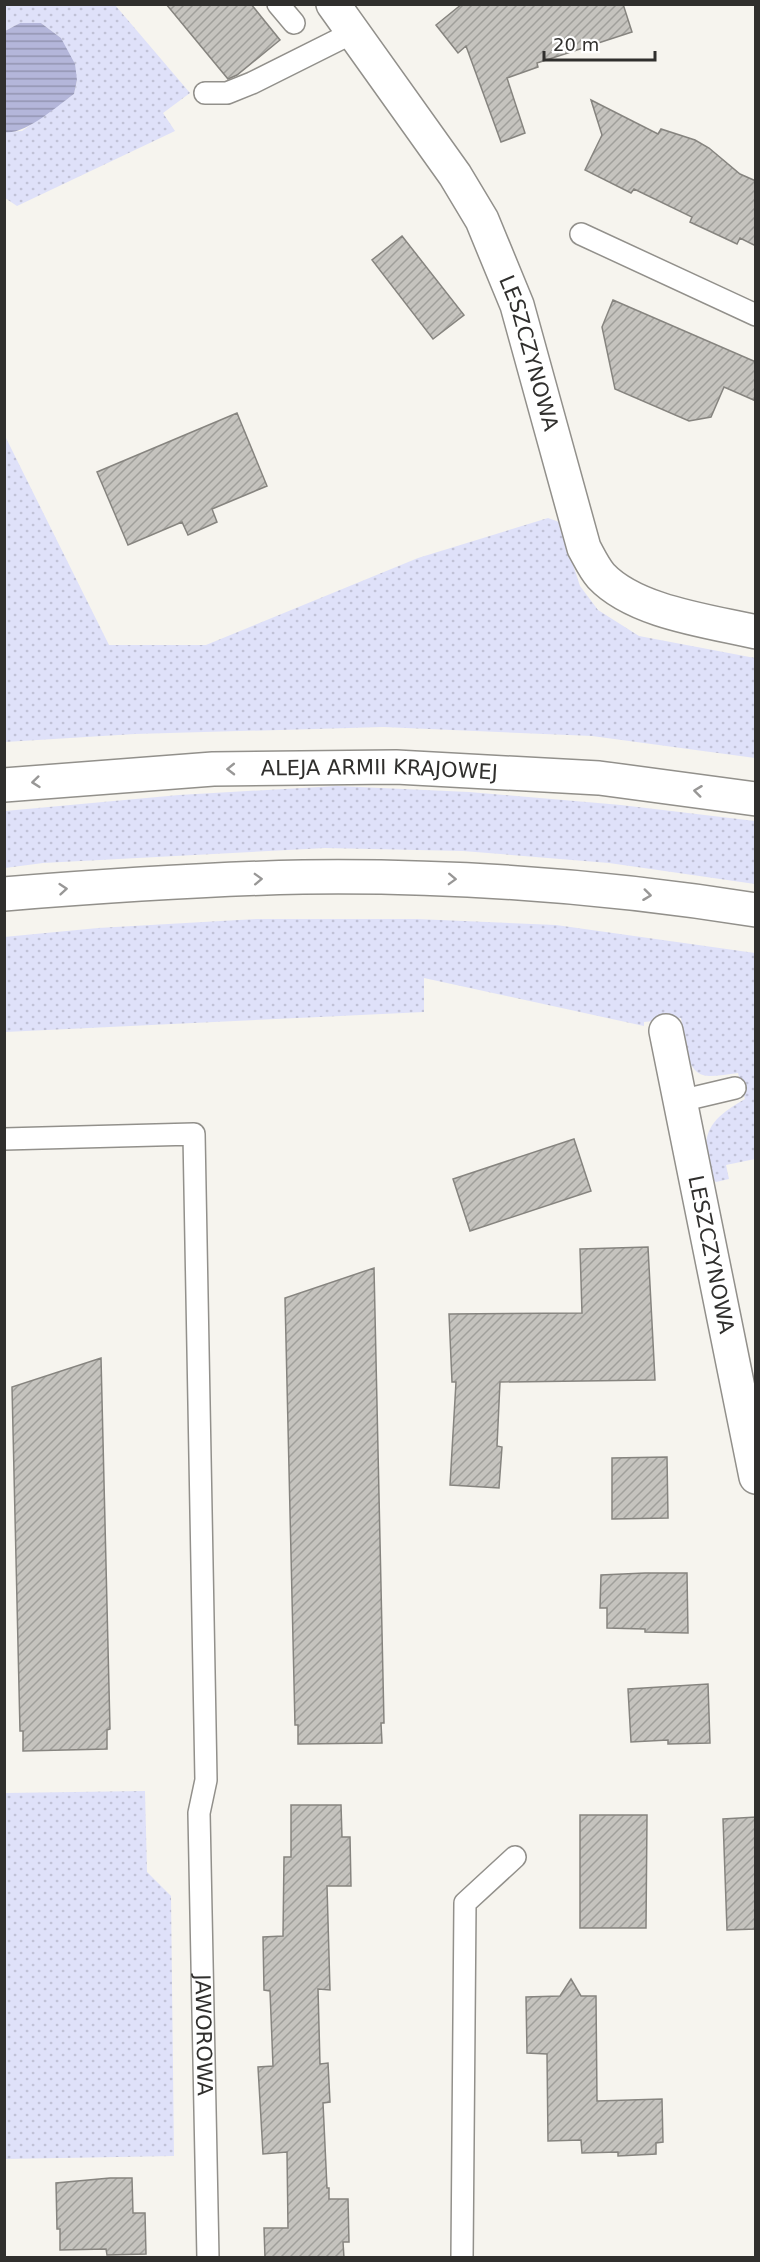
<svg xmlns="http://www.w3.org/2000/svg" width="760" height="2262" font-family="'DejaVu Sans',sans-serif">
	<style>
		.grass { fill: url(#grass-dots) }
		.water { fill: url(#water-rules) }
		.building { fill: url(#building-hatch); stroke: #86847f; stroke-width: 1.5 }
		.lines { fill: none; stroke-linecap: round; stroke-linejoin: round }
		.lane-casing { stroke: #92908b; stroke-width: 24 }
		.street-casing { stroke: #92908b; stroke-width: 36 }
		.secondary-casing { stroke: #92908b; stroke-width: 36 }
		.primary-casing { stroke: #92908b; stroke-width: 36 }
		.lane { stroke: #fff; stroke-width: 21 }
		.street { stroke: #fff; stroke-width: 33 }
		.secondary { stroke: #fff; stroke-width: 33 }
		.primary { stroke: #fff; stroke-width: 33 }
		.oneway { stroke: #989796 }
		.labels { text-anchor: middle; stroke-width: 5; stroke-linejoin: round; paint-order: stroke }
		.street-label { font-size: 21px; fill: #302f2d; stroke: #fff }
	</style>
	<defs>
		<pattern id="grass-dots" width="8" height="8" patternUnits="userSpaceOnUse" patternTransform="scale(1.5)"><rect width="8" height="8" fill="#dfe1f9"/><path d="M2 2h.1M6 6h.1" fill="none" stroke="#c0c1d6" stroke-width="1.8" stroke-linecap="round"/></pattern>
		<pattern id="water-rules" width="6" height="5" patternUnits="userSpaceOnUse" patternTransform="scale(1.5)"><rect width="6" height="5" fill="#b4b6da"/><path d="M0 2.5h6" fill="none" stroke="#9394b1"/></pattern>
		<pattern id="building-hatch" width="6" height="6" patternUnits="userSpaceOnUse" patternTransform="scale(1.5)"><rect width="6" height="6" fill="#c5c3be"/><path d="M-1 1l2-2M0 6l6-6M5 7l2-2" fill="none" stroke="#a09f9b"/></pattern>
	</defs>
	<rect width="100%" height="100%" fill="#f6f4ee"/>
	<path class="grass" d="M 4,5 L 115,5 L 190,93 L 163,113 L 175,131 L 17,206 L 5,198 L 5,132 L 22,131 L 74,94 L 77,80 L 61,38 L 41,23 L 20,23 L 5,31 Z
		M 4,434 L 109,645 L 206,645 L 418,558 L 548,518 L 559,522 L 580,586 L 598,610 L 639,636 L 755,658 L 755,758 L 592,736 L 383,727 L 135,734 L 5,742 Z
		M 337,786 L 469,792 L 621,805 L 755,821 L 755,884 L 609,863 L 463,851 L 325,848 L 43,863 L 5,868 L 5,811 L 179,795 Z
		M 256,919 L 417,919 L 556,925 L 755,953 L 755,1159 L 726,1165 L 729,1179 L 716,1182 C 709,1177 709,1169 707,1161 C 701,1127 718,1115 745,1099 L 738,1073 C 728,1074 719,1076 709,1076 C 684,1076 684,1036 681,1018 L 644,1022 L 644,1026 L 424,978 L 424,1012 L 5,1032 L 4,937 L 98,928 Z
		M 145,1791 L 147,1872 L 171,1896 L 174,2156 L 5,2159 L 5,1793 Z"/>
	<path class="water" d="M 20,23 L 41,23 L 61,38 L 75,64 L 77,80 L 74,94 C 57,106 24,136 4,132 L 5,31 Z"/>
	<path class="building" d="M 166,4 L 251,4 L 280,40 L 237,75 L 228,79 Z
		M 462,4 L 623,4 L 632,32 L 537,63 L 538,67 L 507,78 L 525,133 L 501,142 L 466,46 L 458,53 L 436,25 Z
		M 591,100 L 658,134 L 661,129 L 695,140 L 709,148 L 740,174 L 756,181 L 756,246 L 740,238 L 737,244 L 690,222 L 692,217 L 634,189 L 631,193 L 585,170 L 602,135 Z
		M 402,236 L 464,315 L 433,339 L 372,260 Z
		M 613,300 L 756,362 L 756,401 L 724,387 L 711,417 L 689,421 L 615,389 L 602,327 Z
		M 237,413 L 267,486 L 212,509 L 217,522 L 188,535 L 182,522 L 128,545 L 97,472 Z
		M 574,1139 L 591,1191 L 470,1231 L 453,1179 Z
		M 648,1247 L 655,1380 L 500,1382 L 497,1446 L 502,1447 L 499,1488 L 450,1485 L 456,1382 L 452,1382 L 449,1314 L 582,1313 L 580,1249 Z
		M 374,1268 L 384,1723 L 381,1723 L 382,1743 L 298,1744 L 298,1725 L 295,1725 L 285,1298 Z
		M 101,1358 L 110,1729 L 107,1730 L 107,1749 L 23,1751 L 23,1731 L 20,1731 L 12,1387 Z
		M 667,1457 L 668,1518 L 612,1519 L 612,1458 Z
		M 645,1573 L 687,1573 L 688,1633 L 645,1632 L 645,1629 L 607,1628 L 607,1608 L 600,1608 L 601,1575 Z
		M 708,1684 L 710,1743 L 668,1744 L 668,1740 L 631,1742 L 628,1689 Z
		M 291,1805 L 341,1805 L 342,1837 L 350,1837 L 351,1886 L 327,1886 L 330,1990 L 318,1989 L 320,2064 L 328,2063 L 330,2102 L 323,2103 L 327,2188 L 329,2188 L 329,2199 L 348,2199 L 349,2242 L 343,2242 L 344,2258 L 265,2258 L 264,2228 L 288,2228 L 287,2152 L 263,2154 L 258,2067 L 273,2066 L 270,1991 L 264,1990 L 263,1937 L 283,1936 L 284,1857 L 291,1857 Z
		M 580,1815 L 647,1815 L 646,1928 L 580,1928 Z
		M 756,1817 L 756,1929 L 727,1930 L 723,1819 Z
		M 571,1979 L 581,1996 L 596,1996 L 597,2101 L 662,2099 L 663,2142 L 656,2143 L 656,2154 L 618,2156 L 618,2152 L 582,2153 L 581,2140 L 548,2141 L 547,2054 L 527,2053 L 526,1997 L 560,1996 Z
		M 110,2178 L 132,2178 L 133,2213 L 145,2213 L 146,2254 L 107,2255 L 106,2249 L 60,2250 L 60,2229 L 57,2229 L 56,2183 Z"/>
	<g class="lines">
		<defs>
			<g id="lane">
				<path d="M 278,4 L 294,23"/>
				<path d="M 205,93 L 227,93 L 252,83 L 354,32"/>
				<path d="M 581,234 L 756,315"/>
				<path d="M 680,1101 L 735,1088"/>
				<path id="s1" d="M 4,1139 L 194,1134 L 206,1780 L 199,1813 L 208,2258"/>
				<path d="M 462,2258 L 465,1903 L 515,1857"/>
			</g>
			<g id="street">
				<path id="s2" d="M 666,1031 L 756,1477"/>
			</g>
			<g id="secondary">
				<path id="s3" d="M 333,4 L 455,175 L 482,220 L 517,305 L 584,548 C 589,557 594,568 601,576 C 635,612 708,621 756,632"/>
			</g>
			<g id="primary">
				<path id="s4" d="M 4,785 L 213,769 L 396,767 L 599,778 L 756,799"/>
				<path d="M 4,894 C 104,886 204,879 303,877 C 455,875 606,886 756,910"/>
			</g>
		</defs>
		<use href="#lane" class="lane-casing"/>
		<use href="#street" class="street-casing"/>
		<use href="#secondary" class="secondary-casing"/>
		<use href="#primary" class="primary-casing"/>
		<use href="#lane" class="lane"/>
		<use href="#street" class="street"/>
		<use href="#secondary" class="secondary"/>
		<use href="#primary" class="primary"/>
	</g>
	<defs><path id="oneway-chevron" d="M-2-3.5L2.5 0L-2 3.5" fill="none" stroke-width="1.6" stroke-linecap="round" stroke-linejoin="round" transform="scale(1.5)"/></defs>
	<g class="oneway">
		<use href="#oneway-chevron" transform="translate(231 769) rotate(179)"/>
		<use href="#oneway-chevron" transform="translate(36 782) rotate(174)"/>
		<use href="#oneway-chevron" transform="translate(698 791) rotate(-173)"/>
		<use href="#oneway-chevron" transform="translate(258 879) rotate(-2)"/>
		<use href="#oneway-chevron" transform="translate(452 879) rotate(2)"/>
		<use href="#oneway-chevron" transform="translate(63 889) rotate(-5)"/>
		<use href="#oneway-chevron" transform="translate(647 895) rotate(7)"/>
	</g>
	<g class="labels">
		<g class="street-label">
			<text dy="7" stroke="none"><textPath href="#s3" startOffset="404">LESZCZYNOWA</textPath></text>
			<text dy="7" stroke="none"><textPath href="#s4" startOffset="376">ALEJA ARMII KRAJOWEJ</textPath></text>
			<text dy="7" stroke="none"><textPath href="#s2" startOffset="228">LESZCZYNOWA</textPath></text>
			<text dy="7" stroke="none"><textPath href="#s1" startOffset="1092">JAWOROWA</textPath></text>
		</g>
	</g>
	<rect width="760" height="2262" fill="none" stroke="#302f2d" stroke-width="12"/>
	<path d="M544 51v9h111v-9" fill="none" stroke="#302f2d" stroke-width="3"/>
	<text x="553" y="51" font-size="18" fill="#302f2d" stroke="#ffffff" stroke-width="4.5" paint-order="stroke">20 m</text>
</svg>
